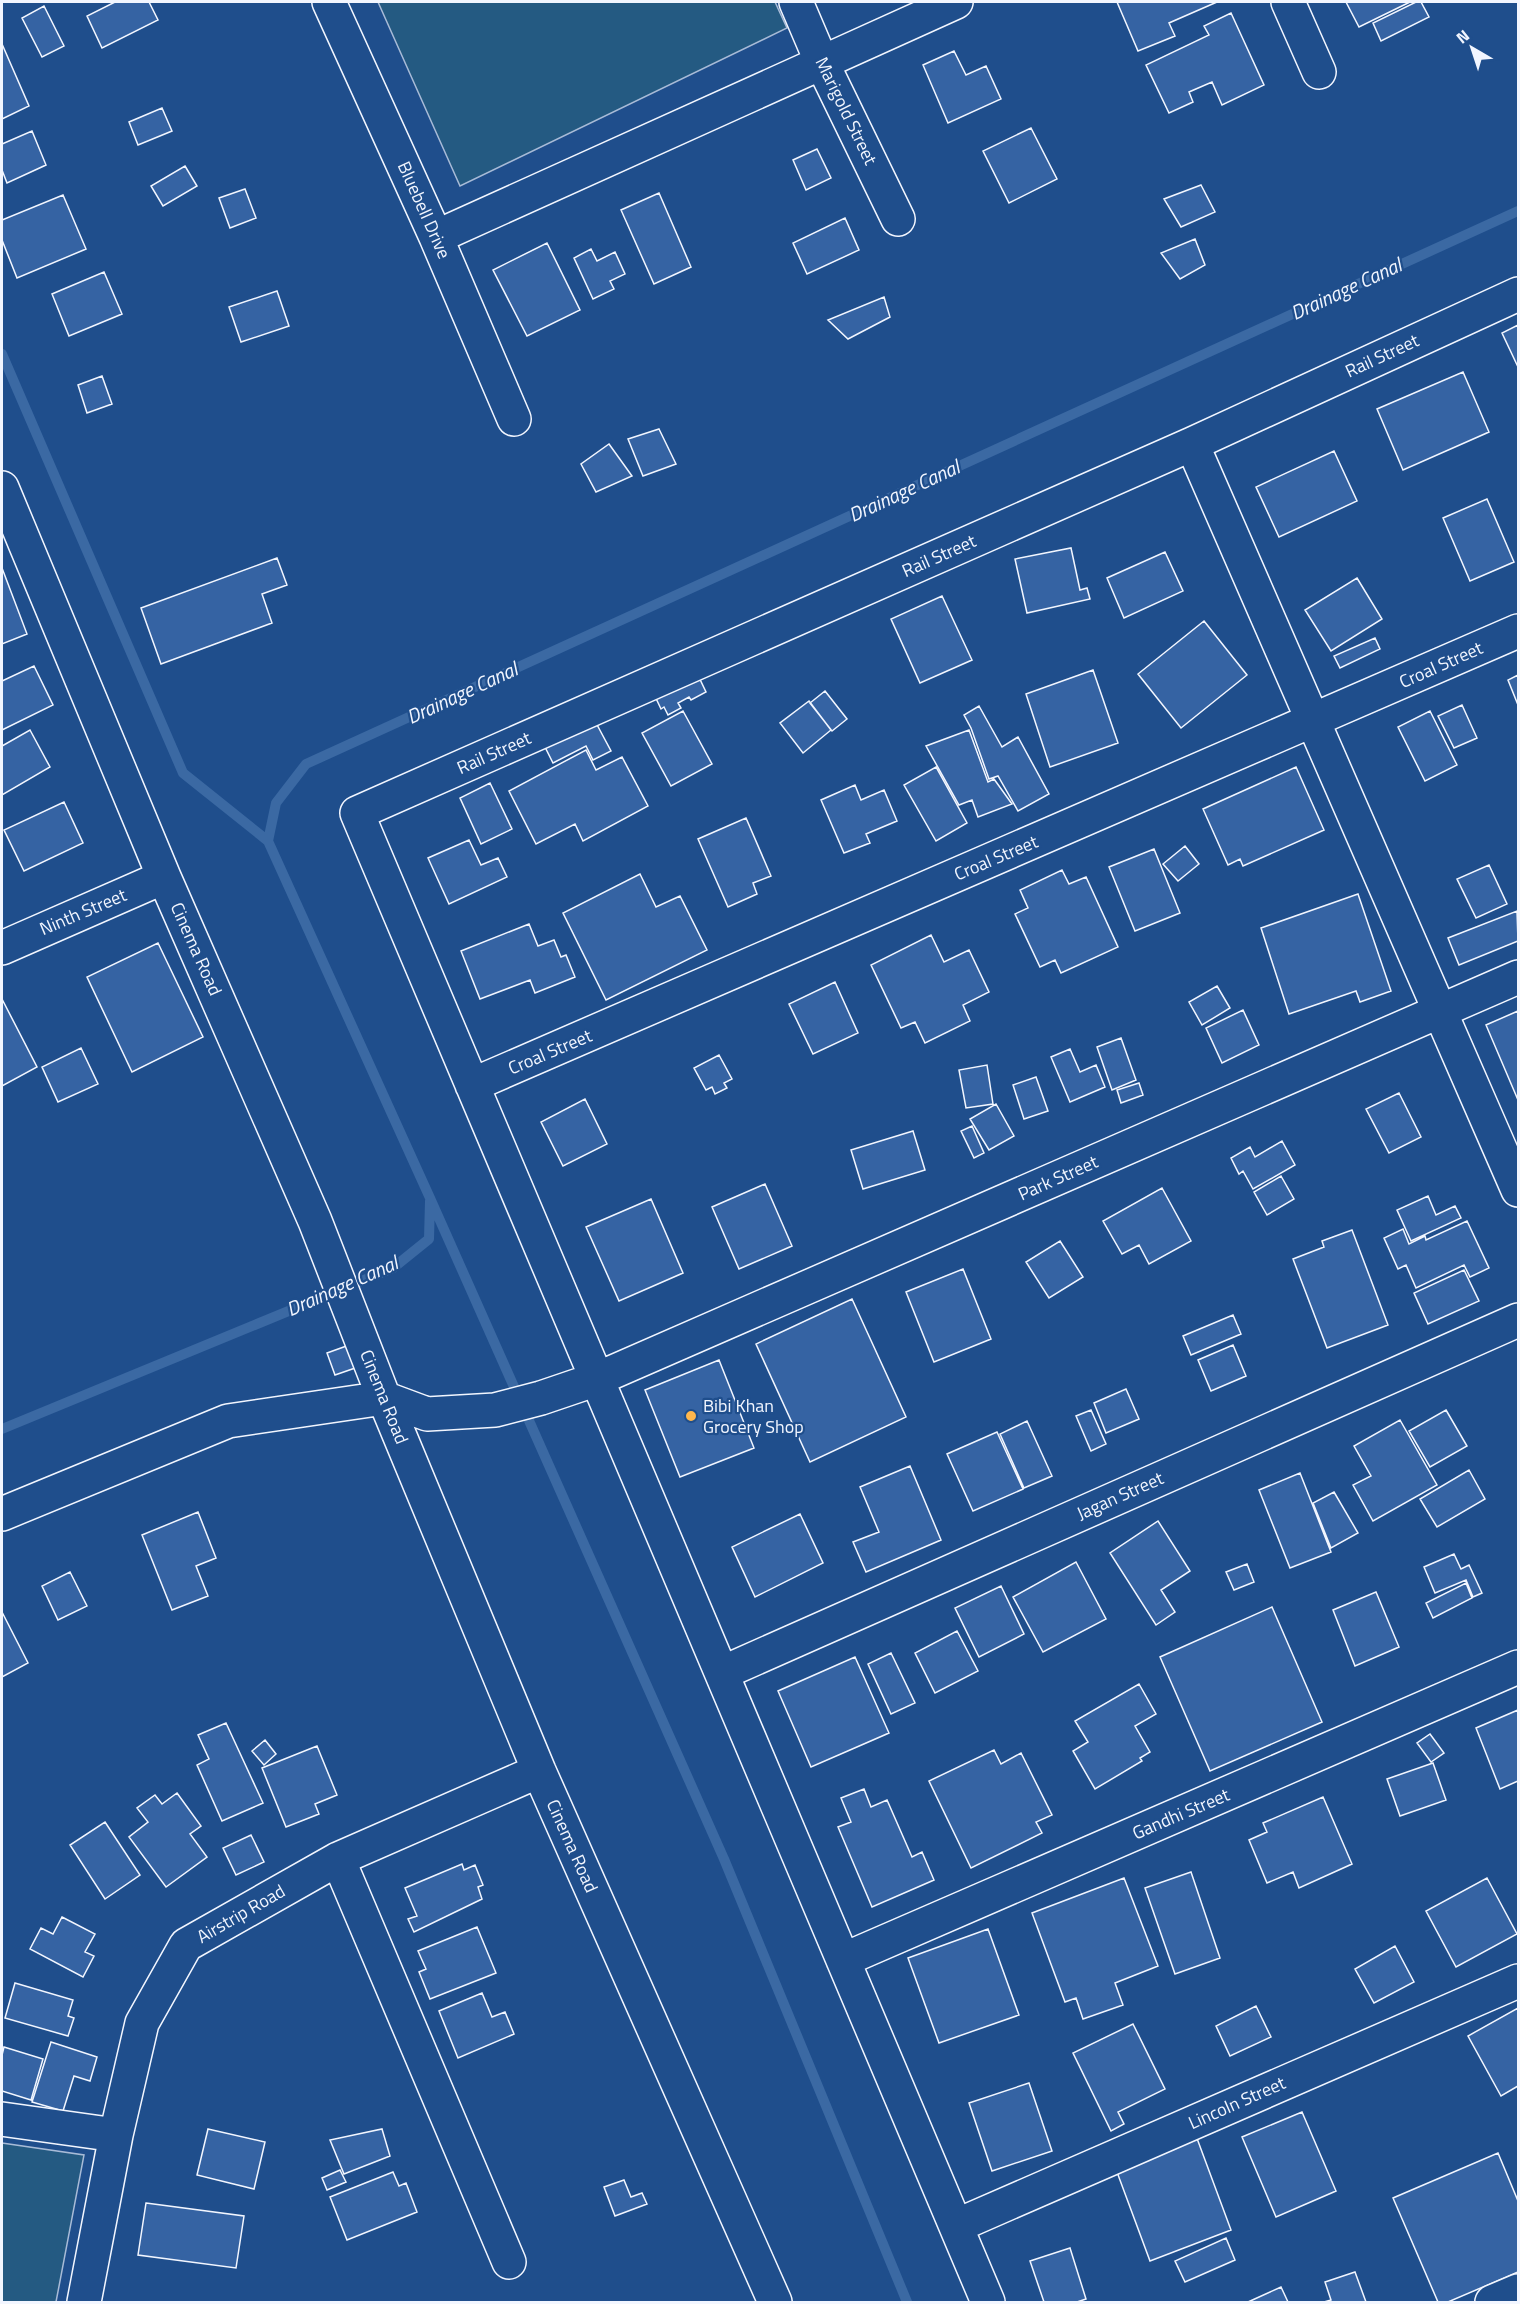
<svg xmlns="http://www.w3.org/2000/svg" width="1520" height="2304" font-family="'Titillium Web',sans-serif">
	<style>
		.green { fill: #245a82; stroke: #a8bbd7; stroke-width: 1.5 }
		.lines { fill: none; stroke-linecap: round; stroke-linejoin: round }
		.stream { stroke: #3b69a3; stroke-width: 10 }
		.building { fill: #3563a3; stroke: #f2f6ff; stroke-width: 1.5 }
		.minor-casing { stroke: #f2f6ff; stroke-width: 36 }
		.minor { stroke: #1f4e8c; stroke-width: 33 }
		.poi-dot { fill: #ffb74d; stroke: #1f4e8c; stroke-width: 2 }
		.labels { text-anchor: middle; stroke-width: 4.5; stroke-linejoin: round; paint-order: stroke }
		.street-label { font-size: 18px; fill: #f2f6ff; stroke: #1f4e8c }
		.poi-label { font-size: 18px; fill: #f2f6ff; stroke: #1f4e8c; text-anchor: start }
		.water-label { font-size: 20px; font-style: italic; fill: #f2f6ff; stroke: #1f4e8c }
	</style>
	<rect width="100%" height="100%" fill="#1f4e8c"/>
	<path class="green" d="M 378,2 L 775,2 L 787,28 L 460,186 Z
		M 2,2143 L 84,2155 L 56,2302 L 2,2302 Z"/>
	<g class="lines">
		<path class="stream" d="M 2,354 L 183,773 L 268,841
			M 2,1429 L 393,1268 L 429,1239 L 430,1201
			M 907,2302 L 724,1859 L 430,1198 L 268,841 L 276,803 L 306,764 L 1518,211"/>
	</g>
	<path class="building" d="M 115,2 L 149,2 L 158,20 L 102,48 L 87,16 Z
		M 1117,2 L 1217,2 L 1169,23 L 1175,36 L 1138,51 Z
		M 1346,2 L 1410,2 L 1359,27 Z
		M 1416,2 L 1421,2 L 1429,17 L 1381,41 L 1373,23 Z
		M 44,6 L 64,46 L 42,57 L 22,18 Z
		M 1231,13 L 1264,85 L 1222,105 L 1212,82 L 1189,92 L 1193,102 L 1169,113 L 1146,65 L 1209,35 L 1204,26 Z
		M 2,44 L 29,106 L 2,119 Z
		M 954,51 L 966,75 L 986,66 L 1001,99 L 948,123 L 923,65 Z
		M 162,108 L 172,131 L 138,145 L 129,122 Z
		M 1031,128 L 1057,179 L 1009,203 L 983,151 Z
		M 32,131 L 46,165 L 7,183 L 2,170 L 2,144 Z
		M 817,149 L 831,178 L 806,190 L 793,160 Z
		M 185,166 L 197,186 L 163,206 L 151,186 Z
		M 1201,185 L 1215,212 L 1181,227 L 1164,199 Z
		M 245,189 L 256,218 L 230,228 L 219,198 Z
		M 659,193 L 691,267 L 654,284 L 621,210 Z
		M 63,195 L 86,249 L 17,278 L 2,240 L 2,220 Z
		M 845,218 L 859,250 L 807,274 L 793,243 Z
		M 1195,239 L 1205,265 L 1180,279 L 1161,253 Z
		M 547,243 L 580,310 L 527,336 L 493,270 Z
		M 591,249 L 597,261 L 615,252 L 625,274 L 610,281 L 614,289 L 593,299 L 574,258 Z
		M 104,272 L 122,314 L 69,336 L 52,294 Z
		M 277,291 L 289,326 L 241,342 L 229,307 Z
		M 884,297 L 890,317 L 848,339 L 828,320 Z
		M 1518,325 L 1518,367 L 1502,333 Z
		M 1463,372 L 1489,432 L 1403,470 L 1377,409 Z
		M 102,376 L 112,404 L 87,413 L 78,385 Z
		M 659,429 L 676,464 L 643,476 L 628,439 Z
		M 609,444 L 632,476 L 596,492 L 581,464 Z
		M 1334,451 L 1357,501 L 1279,537 L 1256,487 Z
		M 1487,499 L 1514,562 L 1470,581 L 1443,518 Z
		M 1071,548 L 1080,590 L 1087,588 L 1090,599 L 1027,613 L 1015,559 Z
		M 1165,552 L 1183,591 L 1124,618 L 1107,578 Z
		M 277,558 L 287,585 L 262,594 L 272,623 L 161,664 L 141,608 Z
		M 2,568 L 27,634 L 2,644 Z
		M 1357,578 L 1382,619 L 1331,651 L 1305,610 Z
		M 942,596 L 972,660 L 920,683 L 891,619 Z
		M 1204,621 L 1247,675 L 1181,728 L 1138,674 Z
		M 1375,638 L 1380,649 L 1340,668 L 1334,656 Z
		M 34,666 L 53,705 L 2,730 L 2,681 Z
		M 695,669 L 706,692 L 691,700 L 689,697 L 678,703 L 681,708 L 668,715 L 664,707 L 661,709 L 653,692 Z
		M 1093,670 L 1118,743 L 1050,767 L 1026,694 Z
		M 1518,675 L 1518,705 L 1508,680 Z
		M 825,691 L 847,719 L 832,731 L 810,703 Z
		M 809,701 L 831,730 L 803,753 L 780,723 Z
		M 1462,705 L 1477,738 L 1454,748 L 1438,716 Z
		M 979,706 L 1002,747 L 1018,737 L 1049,794 L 1018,811 L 998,776 L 989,779 L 971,728 L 964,715 Z
		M 683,711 L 712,764 L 671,786 L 642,733 Z
		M 1430,711 L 1457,765 L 1425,781 L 1398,727 Z
		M 595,721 L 611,751 L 593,760 L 586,746 L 553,763 L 545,747 Z
		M 30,730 L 50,767 L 2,795 L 2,746 Z
		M 969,730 L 988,782 L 994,779 L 1012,804 L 978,817 L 972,800 L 959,805 L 926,746 Z
		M 586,750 L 596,770 L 622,757 L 648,806 L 583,841 L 575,824 L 536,844 L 509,791 Z
		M 936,767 L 967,823 L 936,841 L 904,785 Z
		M 1296,767 L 1324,830 L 1243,866 L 1240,859 L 1228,865 L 1203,809 Z
		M 490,783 L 512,829 L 481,844 L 460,798 Z
		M 855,785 L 861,800 L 884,790 L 897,821 L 866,834 L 870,843 L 844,853 L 821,800 Z
		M 64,802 L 83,843 L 24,871 L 4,830 Z
		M 746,818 L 771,876 L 753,883 L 757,894 L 728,907 L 698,839 Z
		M 469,840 L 481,865 L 498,858 L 507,877 L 449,904 L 428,858 Z
		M 1185,846 L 1199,864 L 1178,881 L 1163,864 Z
		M 1154,849 L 1180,913 L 1135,931 L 1109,867 Z
		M 1489,865 L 1507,904 L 1476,918 L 1457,879 Z
		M 1062,870 L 1069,884 L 1086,877 L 1118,947 L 1061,973 L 1055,960 L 1040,967 L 1015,914 L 1028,908 L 1020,890 Z
		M 640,874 L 656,907 L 680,896 L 707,950 L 606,1000 L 563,913 Z
		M 1358,894 L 1391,991 L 1360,1002 L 1356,991 L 1289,1014 L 1261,928 Z
		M 1517,911 L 1518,941 L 1459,965 L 1448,938 Z
		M 529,924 L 538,946 L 554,940 L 561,957 L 566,955 L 575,977 L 535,993 L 530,980 L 480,999 L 461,951 Z
		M 931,935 L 944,962 L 969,950 L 989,992 L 963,1005 L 970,1021 L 925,1043 L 915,1022 L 901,1028 L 871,965 Z
		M 158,943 L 203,1037 L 132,1072 L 87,977 Z
		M 835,982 L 858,1033 L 813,1054 L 789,1004 Z
		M 1217,986 L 1230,1008 L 1202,1025 L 1189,1002 Z
		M 2,999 L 37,1067 L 2,1086 Z
		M 1243,1010 L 1259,1045 L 1222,1063 L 1206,1028 Z
		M 1518,1011 L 1518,1100 L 1486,1025 Z
		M 1121,1038 L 1136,1080 L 1112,1090 L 1097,1047 Z
		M 81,1048 L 98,1084 L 58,1102 L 42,1067 Z
		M 1070,1049 L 1080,1072 L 1096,1065 L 1105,1087 L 1070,1102 L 1051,1057 Z
		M 719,1055 L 732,1079 L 724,1083 L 727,1088 L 715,1094 L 712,1087 L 706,1090 L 694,1068 Z
		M 987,1065 L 993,1104 L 966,1108 L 959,1070 Z
		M 1036,1077 L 1048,1111 L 1024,1119 L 1013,1085 Z
		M 1139,1083 L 1143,1095 L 1121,1103 L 1117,1090 Z
		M 1399,1093 L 1421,1137 L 1389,1153 L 1366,1109 Z
		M 585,1099 L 607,1144 L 563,1166 L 541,1122 Z
		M 996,1104 L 1014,1136 L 989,1150 L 970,1119 Z
		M 972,1126 L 984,1153 L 974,1158 L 961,1131 Z
		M 913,1131 L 925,1170 L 863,1189 L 851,1150 Z
		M 1282,1141 L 1295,1165 L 1253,1189 L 1243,1171 L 1239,1174 L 1231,1158 L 1250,1147 L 1255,1157 Z
		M 1281,1176 L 1294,1199 L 1267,1215 L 1254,1192 Z
		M 765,1184 L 792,1246 L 739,1269 L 712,1207 Z
		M 1162,1188 L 1191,1241 L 1149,1264 L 1139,1245 L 1122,1254 L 1103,1221 Z
		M 1428,1196 L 1436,1215 L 1455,1206 L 1461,1218 L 1411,1241 L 1397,1210 Z
		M 651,1199 L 683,1273 L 619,1301 L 586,1227 Z
		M 1467,1221 L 1489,1268 L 1470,1277 L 1464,1265 L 1416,1288 L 1406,1265 L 1398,1269 L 1384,1238 L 1403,1229 L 1409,1244 L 1425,1236 L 1426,1240 Z
		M 1352,1230 L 1388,1325 L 1327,1348 L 1293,1259 L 1324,1247 L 1322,1241 Z
		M 1060,1241 L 1083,1277 L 1049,1298 L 1026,1262 Z
		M 963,1269 L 991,1339 L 934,1362 L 906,1292 Z
		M 1464,1270 L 1479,1301 L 1428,1324 L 1414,1293 Z
		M 852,1299 L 906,1417 L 810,1462 L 756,1344 Z
		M 1233,1315 L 1241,1334 L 1191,1355 L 1183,1336 Z
		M 352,1344 L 361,1366 L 335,1375 L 327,1353 Z
		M 1233,1345 L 1246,1376 L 1211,1391 L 1198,1360 Z
		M 719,1360 L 754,1448 L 680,1477 L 645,1390 Z
		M 1126,1389 L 1139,1419 L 1106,1433 L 1094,1403 Z
		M 1091,1410 L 1106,1444 L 1091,1451 L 1076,1416 Z
		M 1446,1410 L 1467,1446 L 1430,1467 L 1409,1431 Z
		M 1400,1420 L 1437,1485 L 1373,1521 L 1353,1485 L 1371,1476 L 1354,1446 Z
		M 1027,1421 L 1052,1476 L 1024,1488 L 1000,1434 Z
		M 997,1432 L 1023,1489 L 973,1511 L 947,1454 Z
		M 910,1466 L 941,1540 L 866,1572 L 853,1542 L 879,1532 L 860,1487 Z
		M 1469,1470 L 1485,1499 L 1437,1527 L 1420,1499 Z
		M 1300,1473 L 1331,1552 L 1290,1568 L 1259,1490 Z
		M 1334,1492 L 1358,1533 L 1331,1548 L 1313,1503 Z
		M 198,1512 L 216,1558 L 196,1566 L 208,1596 L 172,1610 L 142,1535 Z
		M 800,1514 L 823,1563 L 755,1597 L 732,1547 Z
		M 1158,1521 L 1190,1571 L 1161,1590 L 1175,1612 L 1156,1625 L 1110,1553 Z
		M 1454,1554 L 1461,1569 L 1469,1565 L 1482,1593 L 1473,1597 L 1466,1580 L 1435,1593 L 1424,1567 Z
		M 1076,1562 L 1106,1619 L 1043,1652 L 1013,1597 Z
		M 1247,1564 L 1254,1582 L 1234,1590 L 1226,1572 Z
		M 70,1572 L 87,1606 L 58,1620 L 42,1586 Z
		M 1466,1583 L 1472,1598 L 1433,1618 L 1426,1603 Z
		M 1001,1586 L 1024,1634 L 979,1657 L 955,1608 Z
		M 1376,1592 L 1399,1647 L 1355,1666 L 1333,1610 Z
		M 1272,1607 L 1322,1722 L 1210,1771 L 1160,1657 Z
		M 2,1612 L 28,1663 L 2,1677 Z
		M 957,1631 L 978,1671 L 935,1693 L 915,1653 Z
		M 891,1653 L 915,1703 L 891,1714 L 868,1664 Z
		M 855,1657 L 889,1733 L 811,1767 L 778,1691 Z
		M 1139,1684 L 1156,1714 L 1135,1726 L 1150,1752 L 1140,1758 L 1142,1761 L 1095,1789 L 1073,1751 L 1088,1742 L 1075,1721 Z
		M 1518,1710 L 1518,1781 L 1500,1789 L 1476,1728 Z
		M 226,1723 L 263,1803 L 222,1821 L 197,1765 L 209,1759 L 198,1735 Z
		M 1430,1734 L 1444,1753 L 1431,1762 L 1417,1743 Z
		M 265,1740 L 276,1754 L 264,1765 L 252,1751 Z
		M 317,1746 L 337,1795 L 315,1804 L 319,1814 L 286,1827 L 262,1768 Z
		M 994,1750 L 1001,1764 L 1021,1753 L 1052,1815 L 1036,1822 L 1042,1833 L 971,1868 L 929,1781 Z
		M 1433,1763 L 1446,1800 L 1400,1816 L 1387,1779 Z
		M 864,1789 L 871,1807 L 887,1800 L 912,1857 L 922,1852 L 934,1880 L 872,1907 L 838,1827 L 851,1822 L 841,1798 Z
		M 177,1793 L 201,1826 L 190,1834 L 207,1857 L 166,1887 L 129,1837 L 148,1822 L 137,1808 L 155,1795 L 162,1804 Z
		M 1323,1797 L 1352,1864 L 1299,1888 L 1293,1872 L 1267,1883 L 1249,1840 L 1267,1832 L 1263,1823 Z
		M 105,1822 L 140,1875 L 105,1899 L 70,1845 Z
		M 251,1835 L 264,1862 L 236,1875 L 223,1848 Z
		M 462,1864 L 464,1870 L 475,1865 L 483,1885 L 478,1887 L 482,1899 L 414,1932 L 408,1919 L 417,1916 L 405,1888 Z
		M 1191,1872 L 1220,1958 L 1175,1974 L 1145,1888 Z
		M 1124,1878 L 1158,1966 L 1115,1983 L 1123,2005 L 1083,2019 L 1076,1998 L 1065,2002 L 1032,1913 Z
		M 1487,1878 L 1517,1934 L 1456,1967 L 1426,1911 Z
		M 62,1917 L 95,1934 L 85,1952 L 94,1956 L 83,1977 L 30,1949 L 41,1928 L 53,1934 Z
		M 477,1927 L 496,1973 L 430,1999 L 419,1972 L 426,1969 L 418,1951 Z
		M 988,1929 L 1019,2015 L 939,2043 L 908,1958 Z
		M 1395,1946 L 1414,1982 L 1374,2003 L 1355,1969 Z
		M 15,1983 L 73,2000 L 68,2016 L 74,2018 L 68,2036 L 5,2018 Z
		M 482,1993 L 492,2017 L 505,2012 L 514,2034 L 458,2058 L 439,2011 Z
		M 1256,2006 L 1271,2037 L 1230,2056 L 1216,2026 Z
		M 1518,2008 L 1518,2086 L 1501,2096 L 1468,2036 Z
		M 1133,2024 L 1165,2089 L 1118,2112 L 1124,2124 L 1111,2131 L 1073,2053 Z
		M 51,2042 L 97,2057 L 90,2081 L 74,2076 L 63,2111 L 32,2102 Z
		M 4,2047 L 43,2059 L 31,2100 L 2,2091 L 2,2055 Z
		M 1029,2083 L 1052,2151 L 992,2171 L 969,2103 Z
		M 1302,2112 L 1336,2191 L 1276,2217 L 1242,2137 Z
		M 208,2129 L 265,2142 L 254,2189 L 197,2175 Z
		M 382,2129 L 390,2156 L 344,2174 L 330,2140 Z
		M 1195,2133 L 1231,2230 L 1150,2261 L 1114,2164 Z
		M 1498,2153 L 1518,2201 L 1518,2272 L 1448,2302 L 1438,2302 L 1393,2198 Z
		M 340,2170 L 346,2182 L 327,2190 L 322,2178 Z
		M 393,2172 L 399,2186 L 406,2183 L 417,2212 L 347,2240 L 330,2197 Z
		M 624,2180 L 631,2197 L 642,2193 L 647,2204 L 615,2216 L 604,2187 Z
		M 146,2203 L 244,2216 L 236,2268 L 138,2255 Z
		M 1226,2238 L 1235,2260 L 1185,2282 L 1175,2261 Z
		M 1070,2248 L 1086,2299 L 1077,2302 L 1044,2302 L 1030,2261 Z
		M 1355,2272 L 1366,2302 L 1324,2302 L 1331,2300 L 1325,2282 Z
		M 1281,2287 L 1288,2302 L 1248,2302 Z"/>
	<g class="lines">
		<defs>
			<path id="minor" d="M 329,2 L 436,237 L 514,419
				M 796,2 L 822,63 L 898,219
				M 1288,2 L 1319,72
				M 436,237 L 956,2
				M 1192,444 L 1518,1190
				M 2,488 L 164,877 L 315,1221 L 384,1398 L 539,1771 L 775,2302
				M 2,948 L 164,877
				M 472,1085 L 1518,631
				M 2,1514 L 228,1421 L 384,1398 L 427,1414 L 495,1410 L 541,1398 L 597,1379 L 1518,977
				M 722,1673 L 1518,1320
				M 338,1859 L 509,2262
				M 843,1960 L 1518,1667
				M 2,2119 L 116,2135
				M 956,2226 L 1518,1981
				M 84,2302 L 116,2135 L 142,2023 L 186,1945 L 338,1859 L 539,1771
				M 988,2302 L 357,813 L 1192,444 L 1518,294
				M 1492,2302 L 1518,2291"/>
		</defs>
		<use href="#minor" class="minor-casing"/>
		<use href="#minor" class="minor"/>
	</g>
	<circle class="poi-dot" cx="691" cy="1416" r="6"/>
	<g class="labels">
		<g class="street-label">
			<text transform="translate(846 111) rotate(64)" y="6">Marigold Street</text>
			<text transform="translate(424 210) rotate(66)" y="6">Bluebell Drive</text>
			<text transform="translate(1382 356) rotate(-25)" y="6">Rail Street</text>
			<text transform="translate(939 556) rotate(-24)" y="6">Rail Street</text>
			<text transform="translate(1441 665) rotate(-24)" y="6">Croal Street</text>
			<text transform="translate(494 753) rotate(-24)" y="6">Rail Street</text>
			<text transform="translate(996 858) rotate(-23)" y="6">Croal Street</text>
			<text transform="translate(83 912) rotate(-23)" y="6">Ninth Street</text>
			<text transform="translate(196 949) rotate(66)" y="6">Cinema Road</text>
			<text transform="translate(550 1052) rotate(-23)" y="6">Croal Street</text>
			<text transform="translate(1058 1178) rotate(-24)" y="6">Park Street</text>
			<text transform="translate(384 1397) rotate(68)" y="6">Cinema Road</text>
			<text transform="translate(1120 1496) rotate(-24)" y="6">Jagan Street</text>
			<text transform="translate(1181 1814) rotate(-23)" y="6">Gandhi Street</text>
			<text transform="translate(572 1846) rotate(66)" y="6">Cinema Road</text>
			<text transform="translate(241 1914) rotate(-30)" y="6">Airstrip Road</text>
			<text transform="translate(1237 2103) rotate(-24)" y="6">Lincoln Street</text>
		</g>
		<g class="poi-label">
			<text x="703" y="1412">Bibi Khan<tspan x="703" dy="21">Grocery Shop</tspan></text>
		</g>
		<g class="water-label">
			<text transform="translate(1346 289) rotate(-25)" y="7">Drainage Canal</text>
			<text transform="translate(904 491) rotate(-25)" y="7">Drainage Canal</text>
			<text transform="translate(462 693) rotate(-25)" y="7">Drainage Canal</text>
			<text transform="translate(342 1286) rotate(-24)" y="7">Drainage Canal</text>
		</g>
	</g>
	<rect width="1520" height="2304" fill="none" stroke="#f2f6ff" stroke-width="6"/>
	<g transform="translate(1472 48) rotate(321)" stroke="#1f4e8c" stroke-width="4.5" paint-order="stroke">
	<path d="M0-4.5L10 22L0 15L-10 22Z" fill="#f2f6ff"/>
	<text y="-9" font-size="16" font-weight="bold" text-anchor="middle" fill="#f2f6ff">N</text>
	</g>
</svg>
